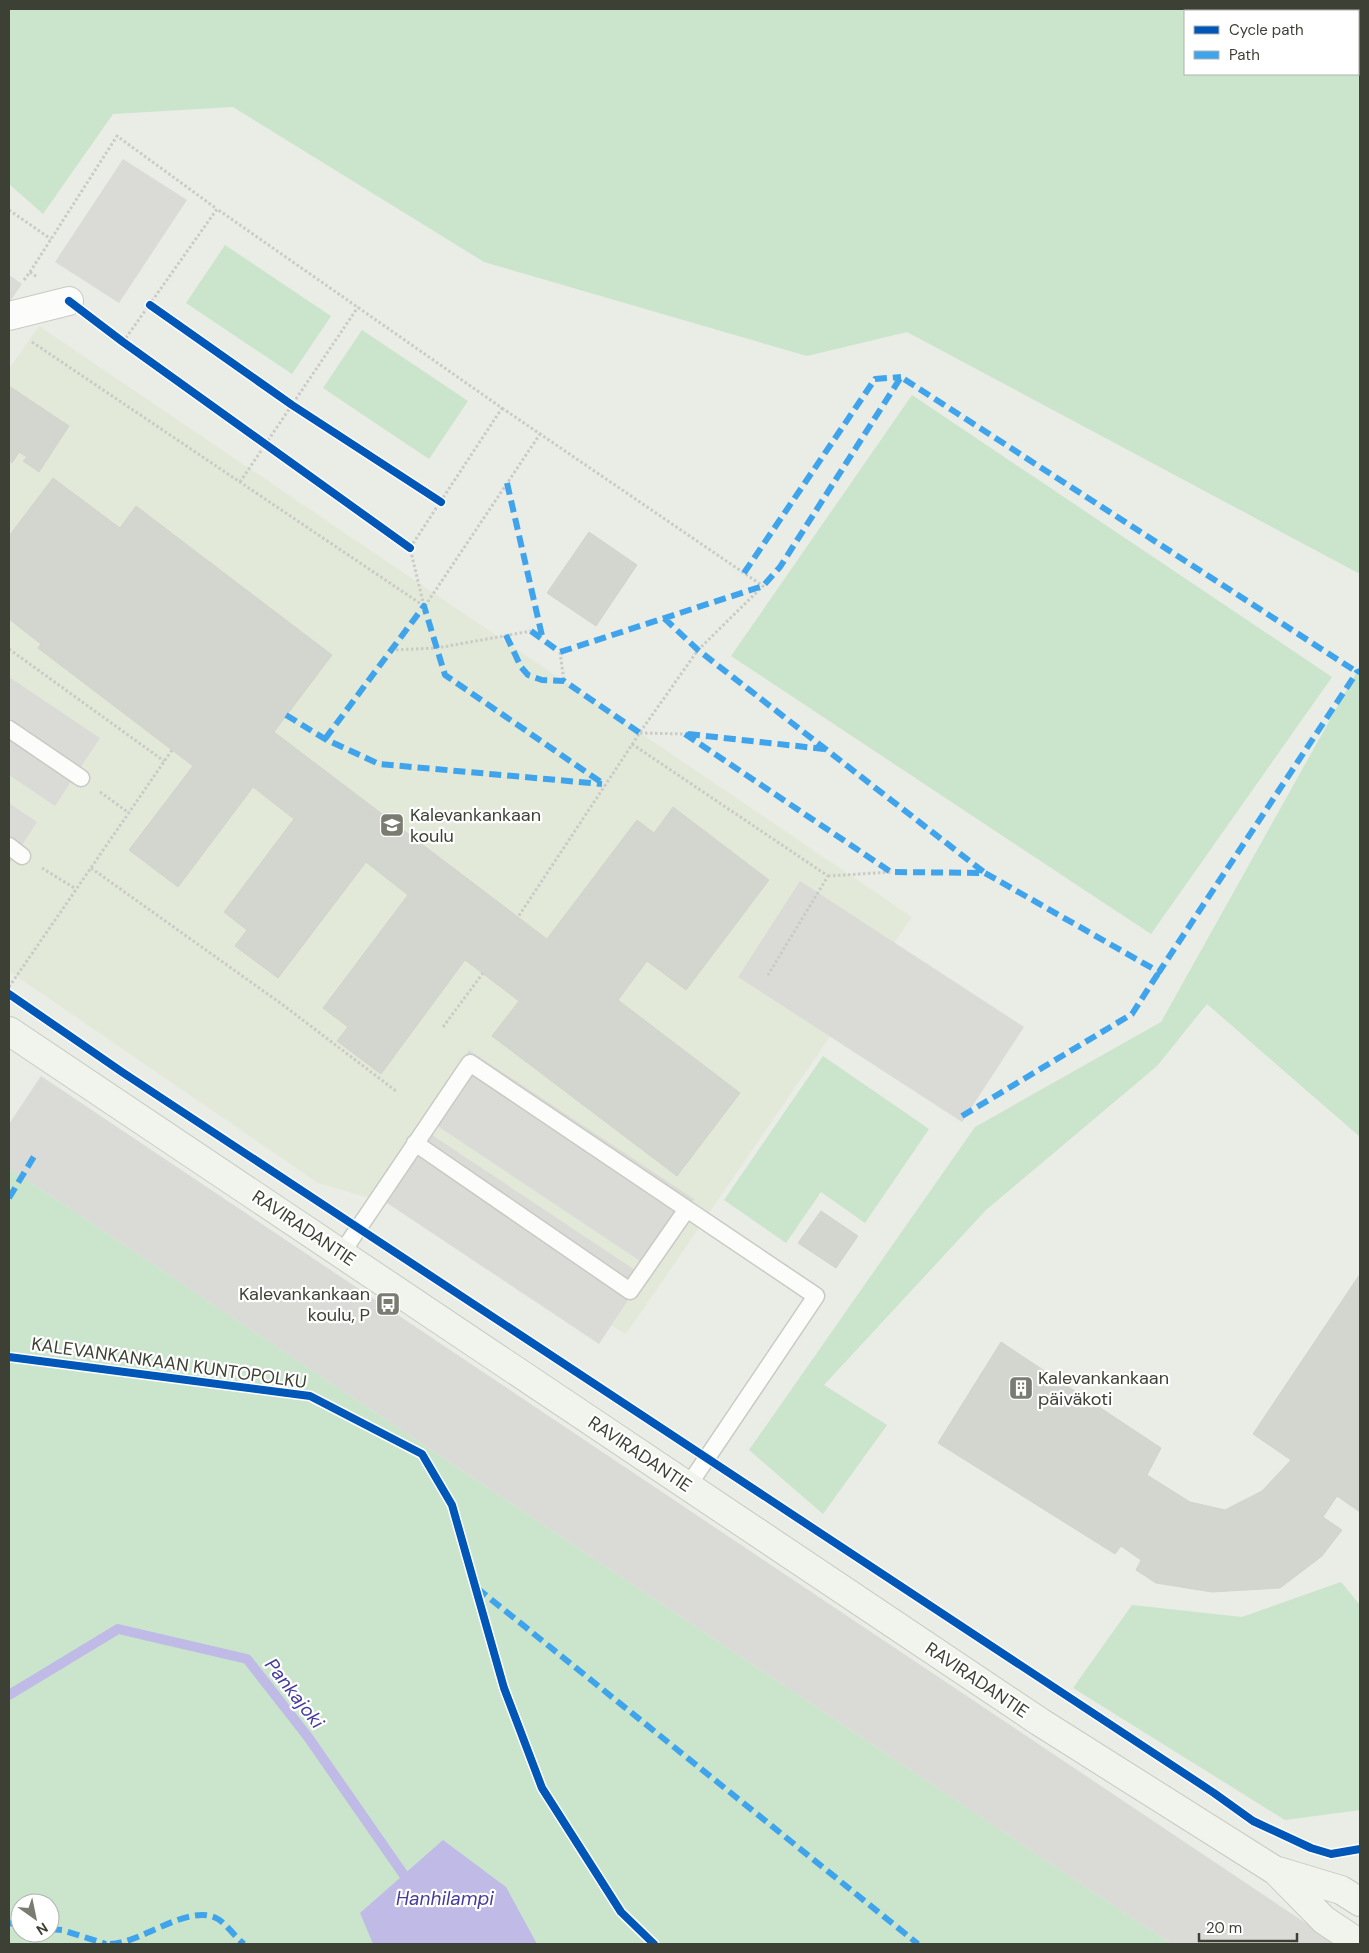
<svg xmlns="http://www.w3.org/2000/svg" width="1369" height="1953" font-family="'DM Sans',sans-serif">
	<style>
		.education { fill: #e3e9d9 }
		.green { fill: #cae5cc; fill-rule: evenodd }
		.parking { fill: #dadbd6 }
		.water { fill: #bfbbe6 }
		.lines { fill: none; stroke-linecap: round; stroke-linejoin: round }
		.stream { stroke: #bfbbe6; stroke-width: 10 }
		.building { fill: #d3d5cf; stroke: #d2d4cc }
		.lane-casing { stroke: #c8cac4; stroke-width: 19 }
		.street-casing { stroke: #c8cac4; stroke-width: 30 }
		.secondary-casing { stroke: #c6cabf; stroke-width: 30 }
		.path { stroke: #cacbc6; stroke-width: 3; stroke-dasharray: 2.5 2.5; stroke-linecap: butt }
		.lane { stroke: #fcfcfb; stroke-width: 16 }
		.street { stroke: #fcfcfb; stroke-width: 28 }
		.secondary { stroke: #f1f4ed; stroke-width: 28 }
		.quiet { stroke: #3fa4eb; stroke-width: 6; stroke-dasharray: 12 6; stroke-linecap: butt }
		.cycleway-casing { stroke: #fff; stroke-width: 11 }
		.cycleway { stroke: #0057b8; stroke-width: 8 }
		.labels { text-anchor: middle; stroke-width: 4.5; stroke-linejoin: round; paint-order: stroke }
		.poi-label { font-size: 18px; fill: #3d4034; stroke: #fff; text-anchor: start }
		.street-label { font-size: 18px; fill: #3d4034; stroke: #fff }
		.water-label { font-size: 19px; font-style: italic; fill: #473b9e; stroke: #fff }
	</style>
	<rect width="100%" height="100%" fill="#eaece6"/>
	<path class="education" d="M 39,326 L 912,917 L 626,1334 L 424,1214 L 318,1183 L 9,971 L 9,369 Z"/>
	<path class="green" d="M 9,9 L 1360,9 L 1360,574 L 907,332 L 807,356 L 484,262 L 233,107 L 113,114 L 43,214 L 9,184 ZM 1185,11 L 1358,11 L 1358,74 L 1185,74 Z
		M 225,245 L 331,316 L 292,374 L 186,303 Z
		M 362,330 L 468,401 L 429,459 L 323,388 Z
		M 912,395 L 1332,677 L 1151,934 L 731,656 Z
		M 1360,666 L 1360,1137 L 1207,1004 L 1157,1066 L 986,1210 L 824,1385 L 887,1425 L 823,1514 L 749,1450 L 975,1127 L 1161,1022 Z
		M 823,1056 L 929,1129 L 865,1223 L 821,1192 L 786,1243 L 724,1200 Z
		M 9,1168 L 1171,1944 L 9,1944 ZM 20,1903 L 50,1903 L 50,1933 L 20,1933 Z
		M 1341,1582 L 1360,1605 L 1360,1810 L 1285,1820 L 1073,1688 L 1132,1605 L 1242,1617 Z"/>
	<path class="parking" d="M 123,159 L 187,200 L 119,303 L 55,262 Z
		M 9,275 L 22,284 L 9,303 Z
		M 9,677 L 100,738 L 55,806 L 9,775 Z
		M 9,803 L 37,822 L 9,865 Z
		M 800,881 L 1024,1027 L 962,1122 L 738,977 Z
		M 469,1050 L 694,1199 L 649,1267 L 424,1117 Z
		M 41,1076 L 1337,1944 L 1171,1944 L 9,1168 L 9,1124 Z
		M 420,1127 L 644,1276 L 599,1344 L 375,1195 Z"/>
	<path class="water" d="M 443,1840 L 506,1887 L 537,1944 L 373,1944 L 360,1913 Z"/>
	<g class="lines">
		<path class="stream" d="M 9,1695 L 118,1629 L 247,1659 L 308,1737 L 406,1878 L 409,1885"/>
	</g>
	<path class="building" d="M 9,386 L 69,426 L 39,472 L 23,461 L 27,457 L 19,452 L 12,463 L 9,461 Z
		M 53,478 L 120,528 L 136,506 L 332,655 L 274,732 L 547,939 L 637,820 L 654,833 L 673,807 L 769,880 L 686,990 L 647,961 L 618,1000 L 740,1093 L 677,1176 L 492,1036 L 519,1001 L 465,960 L 381,1074 L 337,1041 L 348,1027 L 323,1008 L 408,895 L 366,862 L 278,978 L 235,946 L 247,930 L 224,912 L 294,819 L 253,787 L 178,887 L 129,850 L 193,766 L 38,648 L 41,644 L 9,619 L 9,536 Z
		M 589,532 L 637,565 L 596,626 L 547,593 Z
		M 821,1211 L 858,1236 L 836,1268 L 798,1243 Z
		M 1360,1274 L 1360,1512 L 1337,1496 L 1323,1517 L 1342,1530 L 1322,1556 L 1280,1588 L 1212,1592 L 1156,1583 L 1136,1570 L 1141,1560 L 1121,1546 L 1115,1554 L 938,1443 L 1001,1342 L 1161,1448 L 1147,1475 L 1190,1502 L 1225,1510 L 1262,1491 L 1291,1460 L 1253,1434 Z"/>
	<g class="lines">
		<defs>
			<path id="lane" d="M 9,729 L 81,778
				M 9,846 L 22,856
				M 415,1143 L 630,1291 L 687,1209
				M 341,1254 L 470,1063 L 816,1296 L 688,1486"/>
			<path id="street" d="M 9,316 L 69,301"/>
			<path id="secondary" d="M 9,1031 L 1040,1722 L 1276,1871 L 1324,1920 L 1360,1944
				M 1278,1871 L 1341,1890 L 1360,1902"/>
		</defs>
		<use href="#lane" class="lane-casing"/>
		<use href="#street" class="street-casing"/>
		<use href="#secondary" class="secondary-casing"/>
		<path class="path" d="M 9,210 L 51,239
			M 30,272 L 117,136 L 217,209
			M 24,280 L 30,272 L 37,277
			M 32,342 L 424,606
			M 123,342 L 217,209 L 502,408 L 410,548 L 424,606
			M 502,408 L 763,586 L 698,650 L 643,728 L 518,917
			M 240,482 L 358,307
			M 425,606 L 540,434
			M 9,649 L 164,761
			M 391,650 L 437,648 L 531,631
			M 560,652 L 564,681
			M 640,733 L 685,734
			M 632,744 L 828,876 L 768,975
			M 100,792 L 129,813
			M 42,868 L 76,889
			M 91,868 L 283,1005 L 396,1091
			M 828,876 L 891,872
			M 9,987 L 172,750
			M 443,1027 L 483,973"/>
		<use href="#lane" class="lane"/>
		<use href="#street" class="street"/>
		<use href="#secondary" class="secondary"/>
		<path class="quiet" d="M 507,483 L 543,640
			M 744,573 L 875,379 L 901,377
			M 664,618 L 698,650 L 985,873
			M 531,631 L 560,652 L 763,586 L 780,567 L 901,377 L 1357,672
			M 506,635 L 521,667 L 528,675 L 542,680 L 564,681 L 640,733
			M 286,715 L 325,739 L 379,764 L 602,784
			M 685,734 L 891,872 L 985,873 L 1159,972 L 1357,672 L 1360,671
			M 688,734 L 824,749
			M 325,739 L 424,606 L 445,675 L 605,785
			M 962,1116 L 1132,1014 L 1159,972
			M 9,1198 L 36,1153
			M 477,1588 L 918,1944
			M 9,1923 L 20,1925
			M 50,1929 L 62,1930 L 106,1944
			M 110,1944 C 142,1943 187,1904 216,1918 C 224,1921 236,1938 244,1944"/>
		<defs>
			<path id="cycleway" d="M 69,301 L 123,342 L 410,548
				M 150,305 L 292,405 L 441,502
				M 9,994 L 122,1072 L 1214,1793 L 1253,1821 L 1311,1848 L 1331,1854 L 1360,1849
				M 9,1357 L 310,1396 L 422,1454 L 452,1505 L 504,1688 L 542,1788 L 621,1912 L 654,1944"/>
		</defs>
		<use href="#cycleway" class="cycleway-casing"/>
		<use href="#cycleway" class="cycleway"/>
	</g>
	<defs>
		<symbol id="school-square" viewBox="-11 -11 22 22"><rect x="-9" y="-9" width="18" height="18" rx="4" fill="#7a7c72" stroke="#fff"/><path d="M0-5L7-2L0 1L-7-2ZM-4 1L0 2.5L4 1V4Q0 6-4 4Z" fill="#fff"/></symbol>
		<symbol id="bus-square" viewBox="-11 -11 22 22"><rect x="-9" y="-9" width="18" height="18" rx="4" fill="#7a7c72" stroke="#fff"/><path d="M-5-6H5V4H4V6H2V4H-2V6H-4V4H-5ZM-3.5-4V0h7V-4ZM-3.5 1.2v1.5H-2V1.2ZM2 1.2v1.5H3.5V1.2Z" fill="#fff"/></symbol>
		<symbol id="building-square" viewBox="-11 -11 22 22"><rect x="-9" y="-9" width="18" height="18" rx="4" fill="#7a7c72" stroke="#fff"/><path d="M-4-6H4V6H1V3H-1V6H-4ZM-2.5-4.3h1.7v1.8h-1.7ZM.8-4.3h1.7v1.8H.8ZM-2.5-1h1.7V.8h-1.7ZM.8-1h1.7V.8H.8Z" fill="#fff"/></symbol>
	</defs>
	<g fill-rule="evenodd">
		<use href="#school-square" x="378" y="811" width="28" height="28"/>
		<use href="#bus-square" x="374" y="1290" width="28" height="28"/>
		<use href="#building-square" x="1007" y="1374" width="28" height="28"/>
	</g>
	<g class="labels">
		<g class="poi-label">
			<text x="410" y="821">Kalevankankaan<tspan x="410" dy="21">koulu</tspan></text>
			<text x="370" y="1300" text-anchor="end">Kalevankankaan<tspan x="370" dy="21">koulu, P</tspan></text>
			<text x="1038" y="1384">Kalevankankaan<tspan x="1038" dy="21">päiväkoti</tspan></text>
		</g>
		<g class="street-label">
			<text transform="translate(304 1228) rotate(34)" y="6">RAVIRADANTIE</text>
			<text transform="translate(169 1363) rotate(8)" y="6">KALEVANKANKAAN KUNTOPOLKU</text>
			<text transform="translate(640 1454) rotate(34)" y="6">RAVIRADANTIE</text>
			<text transform="translate(977 1680) rotate(34)" y="6">RAVIRADANTIE</text>
		</g>
		<g class="water-label">
			<text transform="translate(295 1693) rotate(52)" y="7">Pankajoki</text>
			<text x="445" y="1905">Hanhilampi</text>
		</g>
	</g>
	<rect width="1369" height="1953" fill="none" stroke="#3d4034" stroke-width="20"/>
	<rect x="1184" y="10" width="175" height="65" fill="#ffffff" stroke="#b1b3ae"/>
	<rect x="1194" y="26" width="25" height="8" fill="#0057b8" stroke="#b1b3ae"/>
	<text x="1229" y="35" font-size="15" fill="#3d4034">Cycle path</text>
	<rect x="1194" y="51" width="25" height="8" fill="#3fa4eb" stroke="#b1b3ae"/>
	<text x="1229" y="60" font-size="15" fill="#3d4034">Path</text>
	<g transform="translate(35 1918) rotate(147)"><circle r="24" fill="#ffffff" stroke="#b1b3ae"/>
	<path d="M0-4L9 19L0 12L-9 19Z" fill="#7a7c72"/>
	<text y="-8" font-size="14" font-weight="bold" text-anchor="middle" fill="#3d4034">N</text>
	</g>
	<path d="M1199 1933v8h98v-8" fill="none" stroke="#3d4034" stroke-width="2.5"/>
	<text x="1206" y="1933" font-size="15" fill="#3d4034" stroke="#ffffff" stroke-width="4" paint-order="stroke">20 m</text>
</svg>
